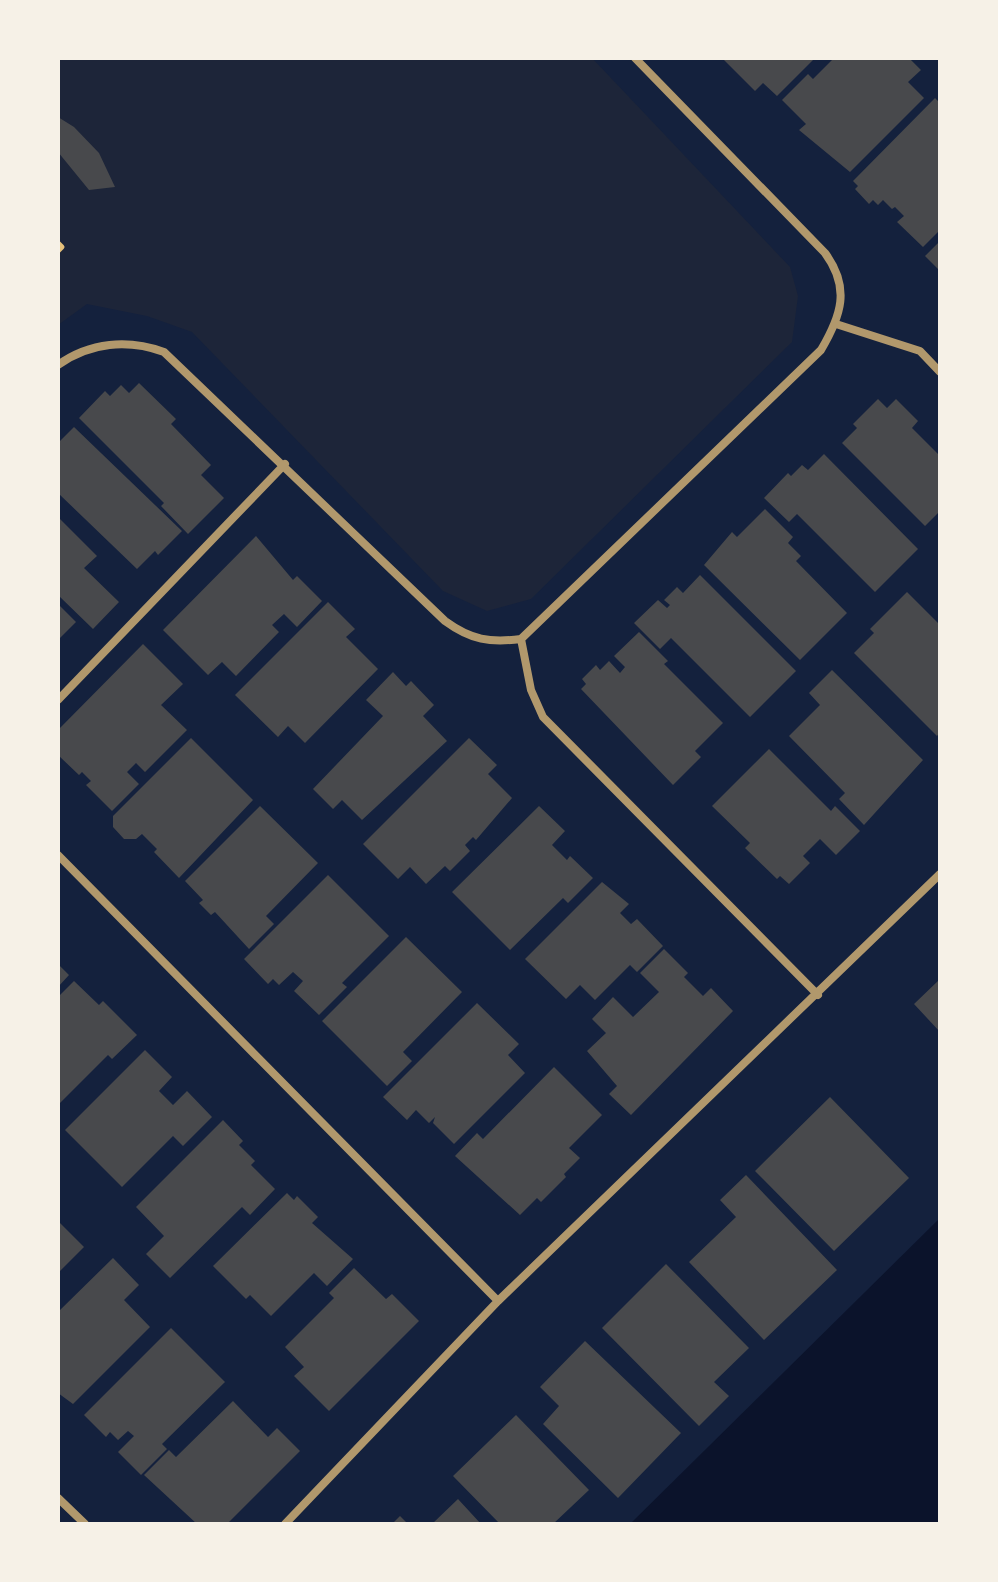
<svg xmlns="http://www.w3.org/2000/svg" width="998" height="1582" font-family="Roboto,sans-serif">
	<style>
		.green { fill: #1d2539 }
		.water { fill: #0b132b }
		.building { fill: #48494c }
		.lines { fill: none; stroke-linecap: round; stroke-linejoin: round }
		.path { stroke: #e5c07b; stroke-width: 5 }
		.minor { stroke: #b1986c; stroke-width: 8 }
	</style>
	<rect width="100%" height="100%" fill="#14213d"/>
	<path class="green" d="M 58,58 L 592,58 L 790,267 L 798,296 L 792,342 L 531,599 L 487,611 L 443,591 L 192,332 L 147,316 L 87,304 L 58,325 Z"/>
	<path class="water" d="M 940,1218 L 940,1524 L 630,1524 Z"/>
	<path class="building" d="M 727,58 L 811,58 L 813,60 L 777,96 L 763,83 L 755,91 L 724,60 Z
		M 834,58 L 909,58 L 921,70 L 908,82 L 924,98 L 850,172 L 799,130 L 806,124 L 782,100 L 808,74 L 813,79 Z
		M 935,98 L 940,103 L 940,230 L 923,247 L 897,222 L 904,216 L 895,207 L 892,209 L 883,200 L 878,205 L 873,200 L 869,204 L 855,189 L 858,186 L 853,181 Z
		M 58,117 L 74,127 L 99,153 L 115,187 L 89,190 L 58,152 Z
		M 940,241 L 940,271 L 925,256 Z
		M 139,383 L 176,419 L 171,424 L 211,465 L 201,475 L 224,498 L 188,534 L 161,506 L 164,503 L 79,418 L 105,391 L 110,396 L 121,385 L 129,393 Z
		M 878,399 L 887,408 L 896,399 L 918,421 L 912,428 L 940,456 L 940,511 L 925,526 L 842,443 L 857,428 L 853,424 Z
		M 74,427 L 182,531 L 158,555 L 155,551 L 137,569 L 58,493 L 58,443 Z
		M 824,454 L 918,549 L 875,592 L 797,514 L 789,522 L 764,498 L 788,473 L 791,476 L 802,465 L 808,470 Z
		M 765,509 L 793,537 L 788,543 L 801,556 L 796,561 L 847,613 L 800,660 L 704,565 L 732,532 L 737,537 Z
		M 58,517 L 97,556 L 84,568 L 119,602 L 93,629 L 58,595 Z
		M 256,536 L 293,580 L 297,576 L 322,601 L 297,627 L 284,614 L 272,625 L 279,632 L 236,676 L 222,662 L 208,675 L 163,630 Z
		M 700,575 L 796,671 L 750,717 L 671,638 L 660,649 L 634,623 L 658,600 L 667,608 L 670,605 L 664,600 L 677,587 L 683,593 Z
		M 907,592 L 940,625 L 940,732 L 937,736 L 854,653 L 874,633 L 870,629 Z
		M 328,602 L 355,629 L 346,637 L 378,669 L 305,743 L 288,726 L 278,737 L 235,695 Z
		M 58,604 L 76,622 L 58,640 Z
		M 639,632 L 668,661 L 664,664 L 723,723 L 695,751 L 701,757 L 673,785 L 581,689 L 586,684 L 582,679 L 596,665 L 600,670 L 609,661 L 620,673 L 625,667 L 614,656 Z
		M 143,644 L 183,684 L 161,705 L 187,730 L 145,772 L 136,763 L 127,772 L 139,784 L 112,811 L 86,785 L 91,781 L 82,772 L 79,775 L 58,755 L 58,730 Z
		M 832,670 L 923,760 L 864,825 L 839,799 L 845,793 L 789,736 L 820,705 L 809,693 Z
		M 393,672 L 406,686 L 411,681 L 434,705 L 423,716 L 447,741 L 362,820 L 342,800 L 333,809 L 313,789 L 383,716 L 366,700 Z
		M 191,738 L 253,800 L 179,878 L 154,852 L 157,849 L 142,834 L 136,839 L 124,839 L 113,827 L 113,816 Z
		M 469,738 L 497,765 L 488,774 L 512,798 L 476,840 L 473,837 L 465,845 L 470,851 L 450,871 L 445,866 L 426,884 L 410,867 L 398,879 L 363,844 Z
		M 769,749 L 831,811 L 835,806 L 860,831 L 836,855 L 820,839 L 803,856 L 810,863 L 789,884 L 780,876 L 777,879 L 745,848 L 750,843 L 712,806 Z
		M 260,806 L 318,863 L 266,916 L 274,924 L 249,949 L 215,912 L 211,915 L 199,903 L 203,900 L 185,881 Z
		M 539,806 L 565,831 L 552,845 L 567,860 L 570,856 L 593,878 L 568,903 L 563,898 L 510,950 L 452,892 Z
		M 328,875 L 389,936 L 342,983 L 347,987 L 319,1015 L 294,991 L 303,981 L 293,972 L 279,985 L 273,979 L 268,984 L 244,959 Z
		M 602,882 L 629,904 L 620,913 L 631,924 L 637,919 L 663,946 L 637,972 L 630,965 L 595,1000 L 580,985 L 566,999 L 525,959 Z
		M 406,937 L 462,992 L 403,1052 L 412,1061 L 387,1086 L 322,1021 Z
		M 664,949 L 688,973 L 684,977 L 703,996 L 711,988 L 733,1011 L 631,1115 L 609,1094 L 617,1086 L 587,1051 L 606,1033 L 592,1019 L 613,997 L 633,1017 L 659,992 L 640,973 Z
		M 58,964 L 69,975 L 58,987 Z
		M 939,980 L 940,982 L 940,1032 L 914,1004 Z
		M 74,981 L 99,1005 L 103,1001 L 137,1035 L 112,1059 L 108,1055 L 58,1105 L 58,997 Z
		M 477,1003 L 519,1044 L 508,1055 L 525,1073 L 454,1144 L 433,1123 L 435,1117 L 429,1123 L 416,1110 L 407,1120 L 383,1097 Z
		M 145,1050 L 172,1077 L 159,1091 L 173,1105 L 187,1091 L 212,1117 L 183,1146 L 173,1136 L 122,1187 L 65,1130 Z
		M 554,1067 L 602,1115 L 569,1148 L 580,1158 L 564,1174 L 566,1177 L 541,1202 L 537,1198 L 520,1215 L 455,1156 L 477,1133 L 483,1139 Z
		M 830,1097 L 909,1178 L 834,1251 L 755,1171 Z
		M 223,1120 L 243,1141 L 239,1145 L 255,1161 L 251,1165 L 275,1189 L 250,1215 L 242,1207 L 170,1278 L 146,1254 L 164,1236 L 136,1207 Z
		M 746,1175 L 837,1270 L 764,1340 L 689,1262 L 736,1217 L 720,1200 Z
		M 287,1193 L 294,1200 L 297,1196 L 318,1217 L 312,1223 L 353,1259 L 327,1286 L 314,1273 L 271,1316 L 250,1295 L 246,1299 L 213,1266 Z
		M 58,1221 L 84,1247 L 58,1273 Z
		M 113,1258 L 139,1285 L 124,1300 L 150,1327 L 73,1404 L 58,1393 L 58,1312 Z
		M 666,1264 L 749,1348 L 714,1382 L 729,1396 L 699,1426 L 602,1328 Z
		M 354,1268 L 386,1299 L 392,1294 L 419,1321 L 329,1411 L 294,1376 L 304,1367 L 285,1347 L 334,1298 L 329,1293 Z
		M 171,1328 L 225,1382 L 162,1444 L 167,1449 L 141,1475 L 118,1452 L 134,1436 L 128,1431 L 118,1440 L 110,1432 L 106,1437 L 84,1415 Z
		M 585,1341 L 681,1433 L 618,1498 L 543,1424 L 559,1406 L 540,1387 Z
		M 233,1401 L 268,1437 L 277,1428 L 300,1451 L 227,1524 L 197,1524 L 144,1475 L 169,1450 L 176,1457 Z
		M 516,1415 L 589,1490 L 553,1524 L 500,1524 L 453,1476 Z
		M 458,1499 L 481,1524 L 432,1524 Z
		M 400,1516 L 408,1524 L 392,1524 Z"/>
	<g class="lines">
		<path class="path" d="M 58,243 L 62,247 L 58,251"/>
		<path class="minor" d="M 836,324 L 920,351 L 940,372
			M 58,365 C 90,342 128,339 164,352 L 445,621 C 471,640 490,643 521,639 L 821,350 C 841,316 851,288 825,253 L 635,58
			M 521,639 L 531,690 L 543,717 L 818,995
			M 58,700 L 285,464
			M 58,855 L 498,1301
			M 58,1498 L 85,1524
			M 285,1524 L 498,1301 L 940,874"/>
	</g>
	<rect width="998" height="1582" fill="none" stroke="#f6f1e7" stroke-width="120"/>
</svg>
